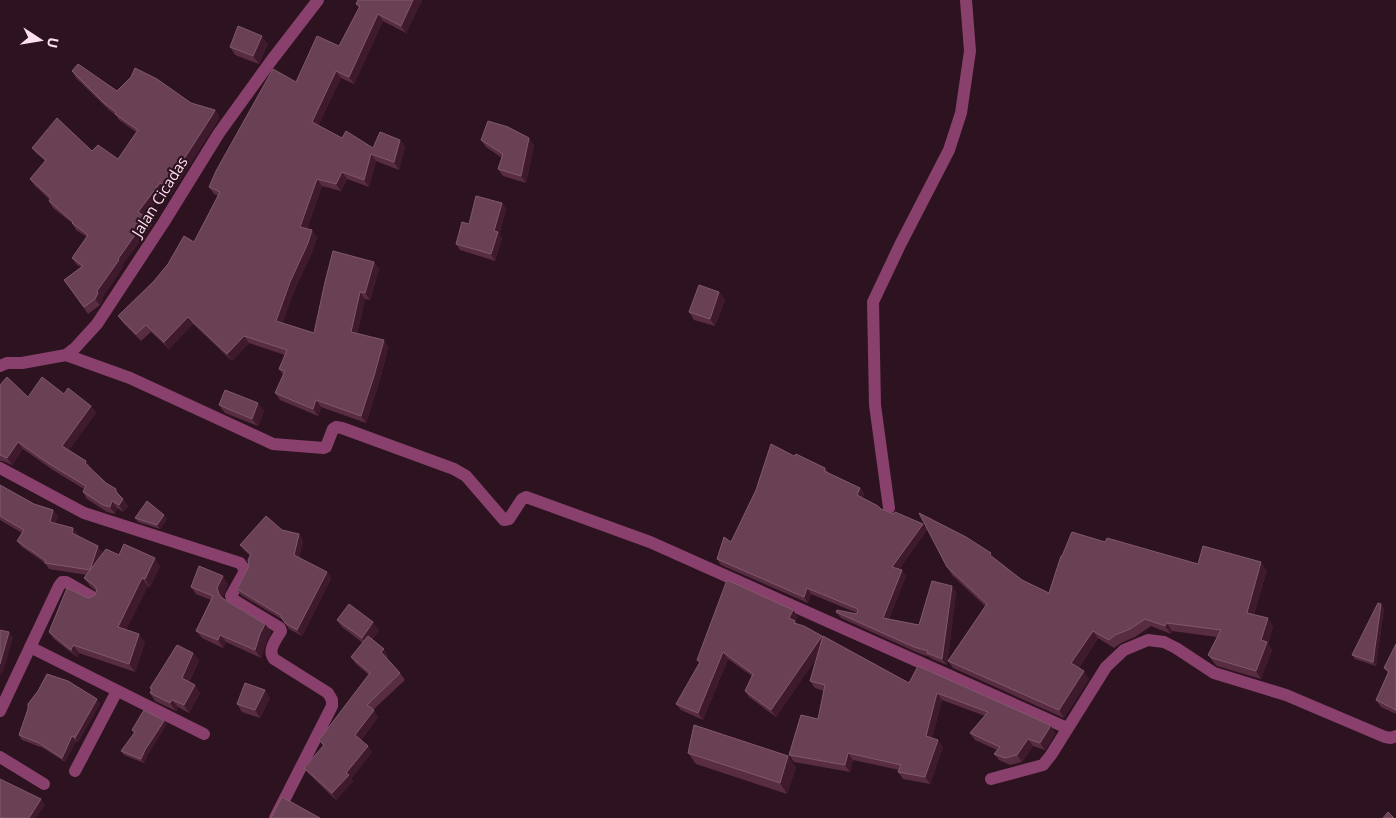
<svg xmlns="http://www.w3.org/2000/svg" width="1396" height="818" font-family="'Open Sans',sans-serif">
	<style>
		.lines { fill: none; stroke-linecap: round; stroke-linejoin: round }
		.minor { stroke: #89406d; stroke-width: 12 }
		.wall { fill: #582c41 }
		.shaded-wall { fill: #3f1a2c }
		.building { fill: #6a4054; stroke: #81596c }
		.labels { text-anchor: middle; stroke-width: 4.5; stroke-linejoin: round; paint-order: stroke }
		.street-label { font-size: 15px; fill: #fedff0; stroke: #2c131f }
	</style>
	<rect width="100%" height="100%" fill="#2c131f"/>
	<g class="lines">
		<path class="minor" d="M 66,355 L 130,378 L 273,444 L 324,448 L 326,447 L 333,429 L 336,427 L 342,428 L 454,469 L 466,476 L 504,520 L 509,519 L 522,499 L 526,497 L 650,542 L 1067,728
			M 0,366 L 7,363 L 22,363 L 66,355 L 75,348 L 97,324 L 164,222 L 219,133 L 271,61 L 318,0
			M 0,468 L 84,513 L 240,563 L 243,567 L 245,571 L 231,596 L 232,599 L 280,628 L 281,631 C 276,640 267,650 274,659 L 328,693 L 332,700 L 332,706 L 275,818
			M 889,508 L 875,405 L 873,302 L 900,245 L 949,150 L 961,113 L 970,51 L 966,0
			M 30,647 L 204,734
			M 0,711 L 59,586 L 62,582 L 66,582 L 94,598
			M 0,757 L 44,784
			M 75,771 L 117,691
			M 991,779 L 1043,765 L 1051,755 L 1106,667 L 1124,650 L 1148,640 L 1164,642 L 1176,648 L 1214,673 L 1286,695 L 1385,737 L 1391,738 L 1396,736"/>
	</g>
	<path class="wall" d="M 358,0 L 422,0 L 406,33 L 383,21 L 354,84 L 341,78 L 318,126 L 342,138 L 373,148 L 400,140 L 405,147 L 399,170 L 376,161 L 369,187 L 347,179 L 341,191 L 322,186 L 307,229 L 317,237 L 313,250 L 295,289 L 282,323 L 314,333 L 374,262 L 379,269 L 370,300 L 365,299 L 357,334 L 384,340 L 388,348 L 379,383 L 366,423 L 321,407 L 318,416 L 280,400 L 275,393 L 283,375 L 279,369 L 285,355 L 249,343 L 232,361 L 193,324 L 169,349 L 151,332 L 141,341 L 123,323 L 118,316 L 194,242 L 218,196 L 214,194 L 209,187 L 296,82 L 339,46 L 359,8 L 356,4 Z
		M 268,44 L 259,64 L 235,55 L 230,47 Z
		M 72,71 L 117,91 L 191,103 L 215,110 L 219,116 L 218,120 L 171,194 L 165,189 L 145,216 L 152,225 L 122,265 L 123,267 L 102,298 L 103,300 L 100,305 L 88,314 L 64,280 L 81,267 L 77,265 L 72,258 L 87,237 L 76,230 L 72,223 L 53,208 L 49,201 L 50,200 L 35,186 L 30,179 L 45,161 L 37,154 L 32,148 L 92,151 L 118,159 L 136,132 L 119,120 L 116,115 L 109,110 L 76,78 Z
		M 481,140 L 534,145 L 526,183 L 503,176 L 498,169 L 502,158 L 486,147 Z
		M 502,203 L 506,209 L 499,235 L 502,238 L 495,261 L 460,250 L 456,244 L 469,224 Z
		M 719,292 L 725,300 L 715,326 L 694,320 L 689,312 Z
		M 0,385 L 28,397 L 64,394 L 91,406 L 96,413 L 69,450 L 86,461 L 91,468 L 91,469 L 106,483 L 116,489 L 120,496 L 128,506 L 123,512 L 117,508 L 115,514 L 107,512 L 87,499 L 83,492 L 84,489 L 53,470 L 23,449 L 12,465 L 3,461 L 0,461 Z
		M 219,405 L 264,411 L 258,426 L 225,413 Z
		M 794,456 L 825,468 L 829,473 L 860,488 L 864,494 L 862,498 L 881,509 L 923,524 L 927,530 L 899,569 L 906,576 L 889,619 L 919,625 L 956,592 L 947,665 L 932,659 L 930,657 L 918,653 L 841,618 L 836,612 L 857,614 L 857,613 L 811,594 L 808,603 L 721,565 L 717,559 L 731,542 Z
		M 0,485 L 34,504 L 53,510 L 58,516 L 55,524 L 78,534 L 77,536 L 102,552 L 101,556 L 119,555 L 160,566 L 150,587 L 148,586 L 126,630 L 145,642 L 135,672 L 79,653 L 77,657 L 54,639 L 49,632 L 88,598 L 92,597 L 95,595 L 96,591 L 90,586 L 84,578 L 87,575 L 49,569 L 45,563 L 22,547 L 17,541 L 22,533 L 0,520 L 0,521 Z
		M 135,518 L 167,519 L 160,529 L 138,522 Z
		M 282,530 L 299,534 L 303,541 L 299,558 L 327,572 L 331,578 L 302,636 L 289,629 L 283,620 L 241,595 L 237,589 L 248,568 L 250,556 L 245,551 L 240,545 Z
		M 1105,542 L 1198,564 L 1267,570 L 1254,614 L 1273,626 L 1268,644 L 1272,650 L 1261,679 L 1217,666 L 1214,663 L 1208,655 L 1217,637 L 1172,631 L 1171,634 L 1151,626 L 1135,637 L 1121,643 L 1114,648 L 1098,638 L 1079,668 L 1089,679 L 1064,718 L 953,668 L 948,661 L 985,606 L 952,575 L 947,567 L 995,559 L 1022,580 L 1049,593 L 1062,556 Z
		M 228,584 L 223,596 L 224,599 L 265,624 L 271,632 L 266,642 L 261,658 L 226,642 L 223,648 L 202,638 L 196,631 L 211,600 L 196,594 L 191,587 Z
		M 1384,608 L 1376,666 L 1355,659 L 1352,655 Z
		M 798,617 L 795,622 L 796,624 L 822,636 L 909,683 L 1055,732 L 1055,734 L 1045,750 L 1033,746 L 1022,762 L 1010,765 L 999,760 L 994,754 L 997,750 L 975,740 L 970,733 L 985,716 L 942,700 L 932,738 L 943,747 L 930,784 L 903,779 L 898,772 L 899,770 L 853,760 L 850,772 L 794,762 L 789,755 L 818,719 L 824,691 L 815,688 L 810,681 L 817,657 L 776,717 L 749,697 L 745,691 L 752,676 L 728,659 L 703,720 L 681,710 L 676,704 L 700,663 L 697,660 Z
		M 337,620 L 379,630 L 372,640 L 388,656 L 386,658 L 400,673 L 405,680 L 373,710 L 378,717 L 361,740 L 372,752 L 351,779 L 353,781 L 336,800 L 309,774 L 304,768 L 323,746 L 319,740 L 369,675 L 356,664 L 351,657 L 363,643 L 342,627 Z
		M 1396,644 L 1396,714 L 1381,707 L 1376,700 L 1388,673 L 1384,668 Z
		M 193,653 L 199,661 L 189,682 L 200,693 L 189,713 L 178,707 L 176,711 L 155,701 L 150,693 L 151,691 L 150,688 Z
		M 270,698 L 260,718 L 242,712 L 237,704 Z
		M 97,699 L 100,704 L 78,742 L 76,741 L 65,762 L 43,748 L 22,740 L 19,735 Z
		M 164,721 L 167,724 L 148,754 L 144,763 L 124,755 L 121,751 L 134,733 L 132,730 Z
		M 688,753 L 796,767 L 787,794 L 696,764 Z"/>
	<path class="shaded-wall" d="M 413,0 L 422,0 L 406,33 L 401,26 Z
		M 378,14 L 383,21 L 354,84 L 349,77 Z
		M 262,36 L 268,44 L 259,64 L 253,56 Z
		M 336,71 L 341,78 L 317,129 L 312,122 Z
		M 215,110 L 219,116 L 218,120 L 171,194 L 166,187 Z
		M 529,138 L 534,145 L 526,183 L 521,176 Z
		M 400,140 L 405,147 L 399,170 L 394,162 Z
		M 371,154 L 376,161 L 369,187 L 364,180 Z
		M 342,172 L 347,179 L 341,191 L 336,184 Z
		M 317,179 L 322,186 L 305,234 L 300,227 Z
		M 160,183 L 165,189 L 143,219 L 138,212 Z
		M 502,203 L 506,209 L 499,235 L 502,238 L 495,261 L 491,254 L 494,231 Z
		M 147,218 L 152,225 L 122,265 L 123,267 L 102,298 L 103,300 L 100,305 L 95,299 L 97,291 L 118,259 Z
		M 312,230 L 317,237 L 313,250 L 295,289 L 281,328 L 276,321 L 290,282 Z
		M 374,262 L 379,269 L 370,300 L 365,293 Z
		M 360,292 L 365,299 L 356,340 L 351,332 Z
		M 719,292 L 725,300 L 715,326 L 710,319 Z
		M 188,317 L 193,324 L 169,349 L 164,342 Z
		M 244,336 L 249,343 L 232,361 L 227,354 Z
		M 384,340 L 388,348 L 379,383 L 366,423 L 361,416 Z
		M 316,400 L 321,407 L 318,416 L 313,409 Z
		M 258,403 L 264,411 L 258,426 L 252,419 Z
		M 91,406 L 96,413 L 67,453 L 62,446 Z
		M 18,442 L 23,449 L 12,465 L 7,458 Z
		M 86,461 L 91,468 L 90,470 L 85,463 Z
		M 860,488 L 864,494 L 861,501 L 857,495 Z
		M 123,499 L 128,506 L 123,512 L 119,505 Z
		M 112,501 L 117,508 L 115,514 L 110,507 Z
		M 53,510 L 58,516 L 54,528 L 50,522 Z
		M 164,515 L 167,519 L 160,529 L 157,525 Z
		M 923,524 L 927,530 L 896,573 L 892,567 Z
		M 73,528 L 78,534 L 77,540 L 72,533 Z
		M 299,534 L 303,541 L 298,561 L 294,555 Z
		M 98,546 L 102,552 L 94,577 L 90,570 Z
		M 155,558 L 160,566 L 150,587 L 145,579 Z
		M 1261,562 L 1267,570 L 1252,620 L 1247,613 Z
		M 902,570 L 906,576 L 887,624 L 883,618 Z
		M 327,572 L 331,578 L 302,636 L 297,630 Z
		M 223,576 L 228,584 L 223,596 L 224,602 L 219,594 L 217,588 Z
		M 142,578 L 148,586 L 124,635 L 118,627 Z
		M 952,586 L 956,592 L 947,665 L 942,659 Z
		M 807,588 L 811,594 L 808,603 L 804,597 Z
		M 1381,604 L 1384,608 L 1376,666 L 1373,662 Z
		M 793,610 L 798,617 L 795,622 L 799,628 L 789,618 Z
		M 1268,618 L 1273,626 L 1268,644 L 1272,650 L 1261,679 L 1256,671 L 1261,640 Z
		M 373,622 L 379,630 L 367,646 L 362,638 Z
		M 1167,623 L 1172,631 L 1171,634 L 1165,626 Z
		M 265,624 L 271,632 L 266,642 L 261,658 L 255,650 L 260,634 Z
		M 1093,631 L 1098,638 L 1077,671 L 1071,663 Z
		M 9,632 L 13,638 L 4,669 L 0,676 L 0,664 Z
		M 139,634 L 145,642 L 135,672 L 129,664 Z
		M 220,635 L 226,642 L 223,648 L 218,640 Z
		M 822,636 L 827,643 L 776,717 L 771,710 Z
		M 73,645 L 79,653 L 77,657 L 71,650 Z
		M 384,649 L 388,656 L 386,659 L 381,652 Z
		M 723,652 L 728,659 L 703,720 L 698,713 Z
		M 193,653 L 199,661 L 187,685 L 182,678 Z
		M 1084,671 L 1089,679 L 1064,718 L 1059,710 Z
		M 195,685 L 200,693 L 189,713 L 184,705 Z
		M 265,690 L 270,698 L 260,718 L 255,710 Z
		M 937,693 L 942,700 L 931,743 L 926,736 Z
		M 97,699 L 100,704 L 78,742 L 75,738 Z
		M 172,700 L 178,707 L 176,711 L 170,703 Z
		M 374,710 L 378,717 L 359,742 L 355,735 Z
		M 164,721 L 167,724 L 148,754 L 144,763 L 141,759 L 145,750 Z
		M 1050,725 L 1055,732 L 1055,734 L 1045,750 L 1040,743 Z
		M 72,736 L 76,741 L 65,762 L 62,758 Z
		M 1028,739 L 1033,746 L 1022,762 L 1017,755 Z
		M 938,740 L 943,747 L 930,784 L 925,777 Z
		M 368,746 L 372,752 L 351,779 L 353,781 L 336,800 L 332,793 L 346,773 Z
		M 848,753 L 853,760 L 850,772 L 845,765 Z
		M 788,756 L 796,767 L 787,794 L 780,783 Z
		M 41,799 L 45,805 L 36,818 L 29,818 Z"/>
	<path class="building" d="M 358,0 L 413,0 L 401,26 L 378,14 L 349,77 L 336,71 L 312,122 L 342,138 L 346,131 L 373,148 L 380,132 L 400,140 L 394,162 L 371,154 L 364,180 L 342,172 L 336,184 L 317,179 L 300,227 L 312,230 L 308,243 L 290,282 L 276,321 L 314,333 L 325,282 L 333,251 L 374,262 L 365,293 L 360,292 L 351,332 L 384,340 L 374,376 L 361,416 L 316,400 L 313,409 L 275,393 L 285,371 L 279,369 L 287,350 L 244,336 L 227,354 L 188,317 L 164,342 L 146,325 L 136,334 L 118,316 L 154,281 L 168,264 L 184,236 L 194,242 L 220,192 L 209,187 L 216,171 L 273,69 L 296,82 L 317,36 L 339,46 L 360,6 L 356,4 Z
		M 238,26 L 262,36 L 253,56 L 230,47 Z
		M 78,64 L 117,91 L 131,77 L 135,68 L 157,79 L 191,103 L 215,110 L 213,114 L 166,187 L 160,183 L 138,212 L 147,218 L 118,259 L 119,260 L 97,291 L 98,293 L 95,299 L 84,307 L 64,280 L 83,266 L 72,258 L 88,235 L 72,223 L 73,222 L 49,201 L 51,198 L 30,179 L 46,160 L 32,148 L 57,118 L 92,151 L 98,145 L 118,159 L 138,130 L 115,114 L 116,112 L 105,104 L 72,71 Z
		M 488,121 L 508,127 L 529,138 L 521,176 L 498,169 L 503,154 L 481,140 Z
		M 476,196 L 502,203 L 494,231 L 498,232 L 491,254 L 456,244 L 462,222 L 469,224 Z
		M 699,285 L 719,292 L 710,319 L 689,312 Z
		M 7,377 L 28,397 L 42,377 L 64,394 L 68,388 L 91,406 L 62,446 L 86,461 L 85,463 L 106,483 L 116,489 L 115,491 L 123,499 L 119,505 L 112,501 L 110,507 L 103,505 L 83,492 L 86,486 L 48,463 L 18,442 L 7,458 L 0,455 L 0,385 Z
		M 225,390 L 258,403 L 252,419 L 219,405 Z
		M 771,444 L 794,456 L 796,454 L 825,468 L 824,471 L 860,488 L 857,495 L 878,506 L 881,509 L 894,514 L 895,512 L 923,524 L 892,567 L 902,570 L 883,618 L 919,625 L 932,581 L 952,586 L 942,659 L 927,653 L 928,651 L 914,647 L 836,612 L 837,610 L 857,614 L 858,609 L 807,588 L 804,597 L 717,559 L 724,537 L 731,542 L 756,490 Z
		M 0,485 L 34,504 L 53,510 L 50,522 L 73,528 L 72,533 L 98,546 L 90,570 L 45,563 L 45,560 L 17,541 L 24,530 L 0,516 Z
		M 147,501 L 164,515 L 157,525 L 135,518 Z
		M 919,513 L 966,537 L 991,553 L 990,555 L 1022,580 L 1049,593 L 1061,556 L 1062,556 L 1072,532 L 1105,542 L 1107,538 L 1198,564 L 1203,546 L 1261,562 L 1247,613 L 1268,618 L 1261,640 L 1267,642 L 1256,671 L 1212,658 L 1208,655 L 1221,630 L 1167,623 L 1165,626 L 1145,619 L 1130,629 L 1115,635 L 1109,640 L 1093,631 L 1071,663 L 1084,671 L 1059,710 L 948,661 L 987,604 L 947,567 Z
		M 266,516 L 282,530 L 299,534 L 294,555 L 327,572 L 297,630 L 285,623 L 280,615 L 237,589 L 248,568 L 249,565 L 248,560 L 251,554 L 240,545 Z
		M 124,544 L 155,558 L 145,579 L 142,578 L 118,627 L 139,634 L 129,664 L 73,645 L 71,650 L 49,632 L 67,588 L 88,598 L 92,597 L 95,595 L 97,590 L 95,586 L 84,578 L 106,549 L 119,555 Z
		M 199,566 L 223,576 L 217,588 L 219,594 L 222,598 L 265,624 L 260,634 L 255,650 L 220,635 L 218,640 L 196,631 L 213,596 L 191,587 Z
		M 727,580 L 793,610 L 789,618 L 795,621 L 794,623 L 804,626 L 822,636 L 771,710 L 745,691 L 753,674 L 723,652 L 698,713 L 676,704 L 700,662 L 697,660 Z
		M 1378,603 L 1381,604 L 1373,662 L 1352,655 Z
		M 349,604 L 373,622 L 362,638 L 337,620 Z
		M 0,630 L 9,632 L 0,664 Z
		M 368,636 L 384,649 L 381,652 L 400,673 L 367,705 L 374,710 L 355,735 L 368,746 L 346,773 L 349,775 L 332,793 L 304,768 L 324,745 L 319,740 L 370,673 L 351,657 Z
		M 823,636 L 909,683 L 918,666 L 1050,725 L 1050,727 L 1040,743 L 1028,739 L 1017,755 L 1005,758 L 994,754 L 1000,747 L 970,733 L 988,712 L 937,693 L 926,736 L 938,740 L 925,777 L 898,772 L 901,765 L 848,753 L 845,765 L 789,755 L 801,715 L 818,719 L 825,685 L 810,681 Z
		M 1396,644 L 1396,710 L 1376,700 L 1389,671 L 1384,668 Z
		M 177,645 L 193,653 L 182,678 L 195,685 L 184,705 L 172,700 L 170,703 L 150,693 L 152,689 L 150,688 Z
		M 47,674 L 68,681 L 97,699 L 75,738 L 72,736 L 62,758 L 39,743 L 19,735 L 28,709 L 28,704 L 38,691 Z
		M 245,683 L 265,690 L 255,710 L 237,704 Z
		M 144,710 L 164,721 L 145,750 L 141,759 L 121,751 L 135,732 L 132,730 Z
		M 694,725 L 788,756 L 780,783 L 688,753 Z
		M 0,779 L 41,799 L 29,818 L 0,818 Z
		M 282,797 L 320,818 L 271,818 Z
		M 1388,812 L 1394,818 L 1383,818 Z"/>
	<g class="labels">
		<g class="street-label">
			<text transform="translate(160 197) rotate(-58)" y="5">Jalan Cicadas</text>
		</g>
	</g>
	<g transform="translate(40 40) rotate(102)" stroke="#2c131f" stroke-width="4" paint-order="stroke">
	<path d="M0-4L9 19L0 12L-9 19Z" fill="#fedff0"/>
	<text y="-8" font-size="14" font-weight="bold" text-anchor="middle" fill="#fedff0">U</text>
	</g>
</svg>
